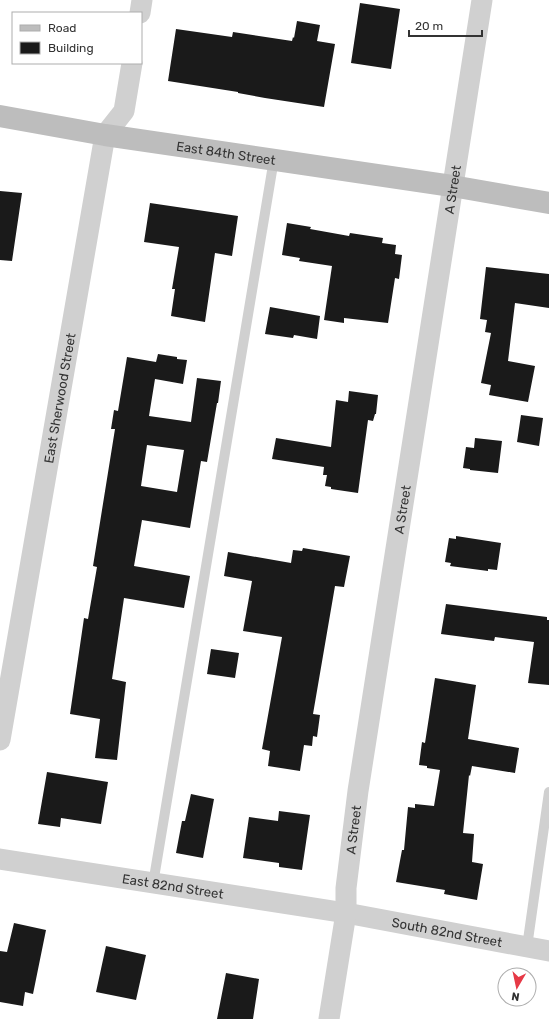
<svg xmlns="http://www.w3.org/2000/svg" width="549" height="1019" font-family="Rubik,sans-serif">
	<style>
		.building { fill: #1a1a1a; fill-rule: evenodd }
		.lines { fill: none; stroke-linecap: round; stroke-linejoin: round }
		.lane { stroke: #d0d0d0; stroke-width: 10 }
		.street { stroke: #d0d0d0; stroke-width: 21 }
		.secondary { stroke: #bdbdbd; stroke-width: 22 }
		.labels { text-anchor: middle; stroke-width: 4; stroke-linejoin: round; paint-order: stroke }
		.street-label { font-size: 13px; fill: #333; stroke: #fff }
	</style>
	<rect width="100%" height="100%" fill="#fff"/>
	<path class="building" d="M 360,3 L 400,9 L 391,69 L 351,63 Z
		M 297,21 L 320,25 L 317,41 L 335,44 L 324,107 L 265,98 L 238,93 L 238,92 L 168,81 L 176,29 L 232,37 L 233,32 L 292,41 L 293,37 L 294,38 Z
		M 0,191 L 22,193 L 12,261 L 0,260 Z
		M 150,203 L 238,216 L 232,256 L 215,253 L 205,322 L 171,316 L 175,289 L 172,289 L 179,247 L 144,242 Z
		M 287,223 L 311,227 L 310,229 L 349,236 L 350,233 L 383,238 L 382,243 L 396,245 L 395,254 L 402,255 L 399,279 L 395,278 L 388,323 L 344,318 L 344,323 L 324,320 L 332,266 L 299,261 L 300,258 L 282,255 Z
		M 486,267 L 549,274 L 549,308 L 515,303 L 508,361 L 535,366 L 528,402 L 489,395 L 491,385 L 481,383 L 491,333 L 485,332 L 487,320 L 480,319 Z
		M 270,307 L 320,316 L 317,339 L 294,335 L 293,338 L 265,334 Z
		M 158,354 L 177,357 L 177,359 L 187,360 L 183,384 L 155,379 L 149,416 L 191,422 L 197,378 L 221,381 L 218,403 L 217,403 L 207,462 L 201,461 L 190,528 L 142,520 L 134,566 L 190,576 L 184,608 L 124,598 L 112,679 L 126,682 L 117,760 L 95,758 L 100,719 L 70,714 L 84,618 L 88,619 L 97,567 L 93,566 L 115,429 L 111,429 L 114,410 L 118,411 L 127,357 L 156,362 ZM 147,445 L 184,450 L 177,492 L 141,486 Z
		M 349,391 L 378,395 L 376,414 L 375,414 L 373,421 L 368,420 L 358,493 L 331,489 L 331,487 L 325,486 L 327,475 L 323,475 L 324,467 L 272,459 L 276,438 L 331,447 L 336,400 L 348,402 Z
		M 521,415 L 543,418 L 539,446 L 517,442 Z
		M 475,438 L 502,441 L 498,473 L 470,470 L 470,469 L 463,468 L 466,447 L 474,448 Z
		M 456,536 L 501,543 L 497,570 L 488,569 L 488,571 L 450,566 L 451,563 L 445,562 L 449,538 L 456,539 Z
		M 303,548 L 350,556 L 344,587 L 335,586 L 313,714 L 320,715 L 317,737 L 313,736 L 312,746 L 304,745 L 300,771 L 268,766 L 270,751 L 262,749 L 282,637 L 243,631 L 252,581 L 224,576 L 228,552 L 291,563 L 293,550 L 302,551 Z
		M 446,604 L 547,617 L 547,620 L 549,620 L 549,685 L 528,683 L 534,642 L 495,637 L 494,641 L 441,634 Z
		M 211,649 L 239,653 L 235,678 L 207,674 Z
		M 435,678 L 476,685 L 468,739 L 519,748 L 515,773 L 472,766 L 470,776 L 469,775 L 463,833 L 474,834 L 472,862 L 483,864 L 477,900 L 444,894 L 445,890 L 396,882 L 402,850 L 404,850 L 408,807 L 415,808 L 415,804 L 434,806 L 440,770 L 427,768 L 427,766 L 419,765 L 422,742 L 425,743 Z
		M 47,772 L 108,782 L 101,824 L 61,818 L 60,827 L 38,824 Z
		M 191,794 L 214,799 L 203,858 L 176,853 L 182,821 L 185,821 Z
		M 279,811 L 310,815 L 302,870 L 279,867 L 279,863 L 243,858 L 249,817 L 278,821 Z
		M 14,923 L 46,930 L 33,994 L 25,992 L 23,1006 L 0,1002 L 0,951 L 7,952 Z
		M 106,946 L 146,955 L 136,1000 L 96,992 Z
		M 226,973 L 259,979 L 253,1019 L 217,1019 Z"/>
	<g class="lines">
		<path class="lane" d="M 153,884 L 274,159
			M 527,947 L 549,792"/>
		<g class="street">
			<path d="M 140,13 L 142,0"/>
			<path id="s1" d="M 0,740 L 105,135 L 124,111 L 132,63"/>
			<path id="s2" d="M 0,859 L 346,913 L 549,951"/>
			<path id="s3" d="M 329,1019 L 346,913 L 346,888 L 358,791 L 482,0"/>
		</g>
		<path class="secondary" id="s4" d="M 0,116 L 105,135 L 452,186 L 549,203"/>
	</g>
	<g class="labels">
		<g class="street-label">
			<text dy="5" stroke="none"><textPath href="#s4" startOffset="229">East 84th Street</textPath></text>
			<text dy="5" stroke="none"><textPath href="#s3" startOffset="839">A Street</textPath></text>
			<text dy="5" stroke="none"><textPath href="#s1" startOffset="347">East Sherwood Street</textPath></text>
			<text dy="5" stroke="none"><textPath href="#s3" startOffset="515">A Street</textPath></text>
			<text dy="5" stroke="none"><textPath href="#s3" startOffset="191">A Street</textPath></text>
			<text dy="5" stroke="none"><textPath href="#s2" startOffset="175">East 82nd Street</textPath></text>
			<text dy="5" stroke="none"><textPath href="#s2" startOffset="453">South 82nd Street</textPath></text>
		</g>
	</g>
	<rect x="12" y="12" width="130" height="52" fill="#ffffff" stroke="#adadad"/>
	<rect x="20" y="25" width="20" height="6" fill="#bdbdbd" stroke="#adadad"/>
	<text x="48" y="32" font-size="12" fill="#333333">Road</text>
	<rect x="20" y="42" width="20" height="12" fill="#1a1a1a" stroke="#adadad"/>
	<text x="48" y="52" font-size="12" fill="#333333">Building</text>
	<g transform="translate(517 987) rotate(189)"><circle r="19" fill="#ffffff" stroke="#adadad"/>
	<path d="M0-3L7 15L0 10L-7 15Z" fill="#e63946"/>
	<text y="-6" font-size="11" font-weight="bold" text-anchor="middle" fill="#333333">N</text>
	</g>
	<path d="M409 30v6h73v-6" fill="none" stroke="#333333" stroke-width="2"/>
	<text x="415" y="30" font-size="12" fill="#333333" stroke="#ffffff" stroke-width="3" paint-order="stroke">20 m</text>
</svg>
